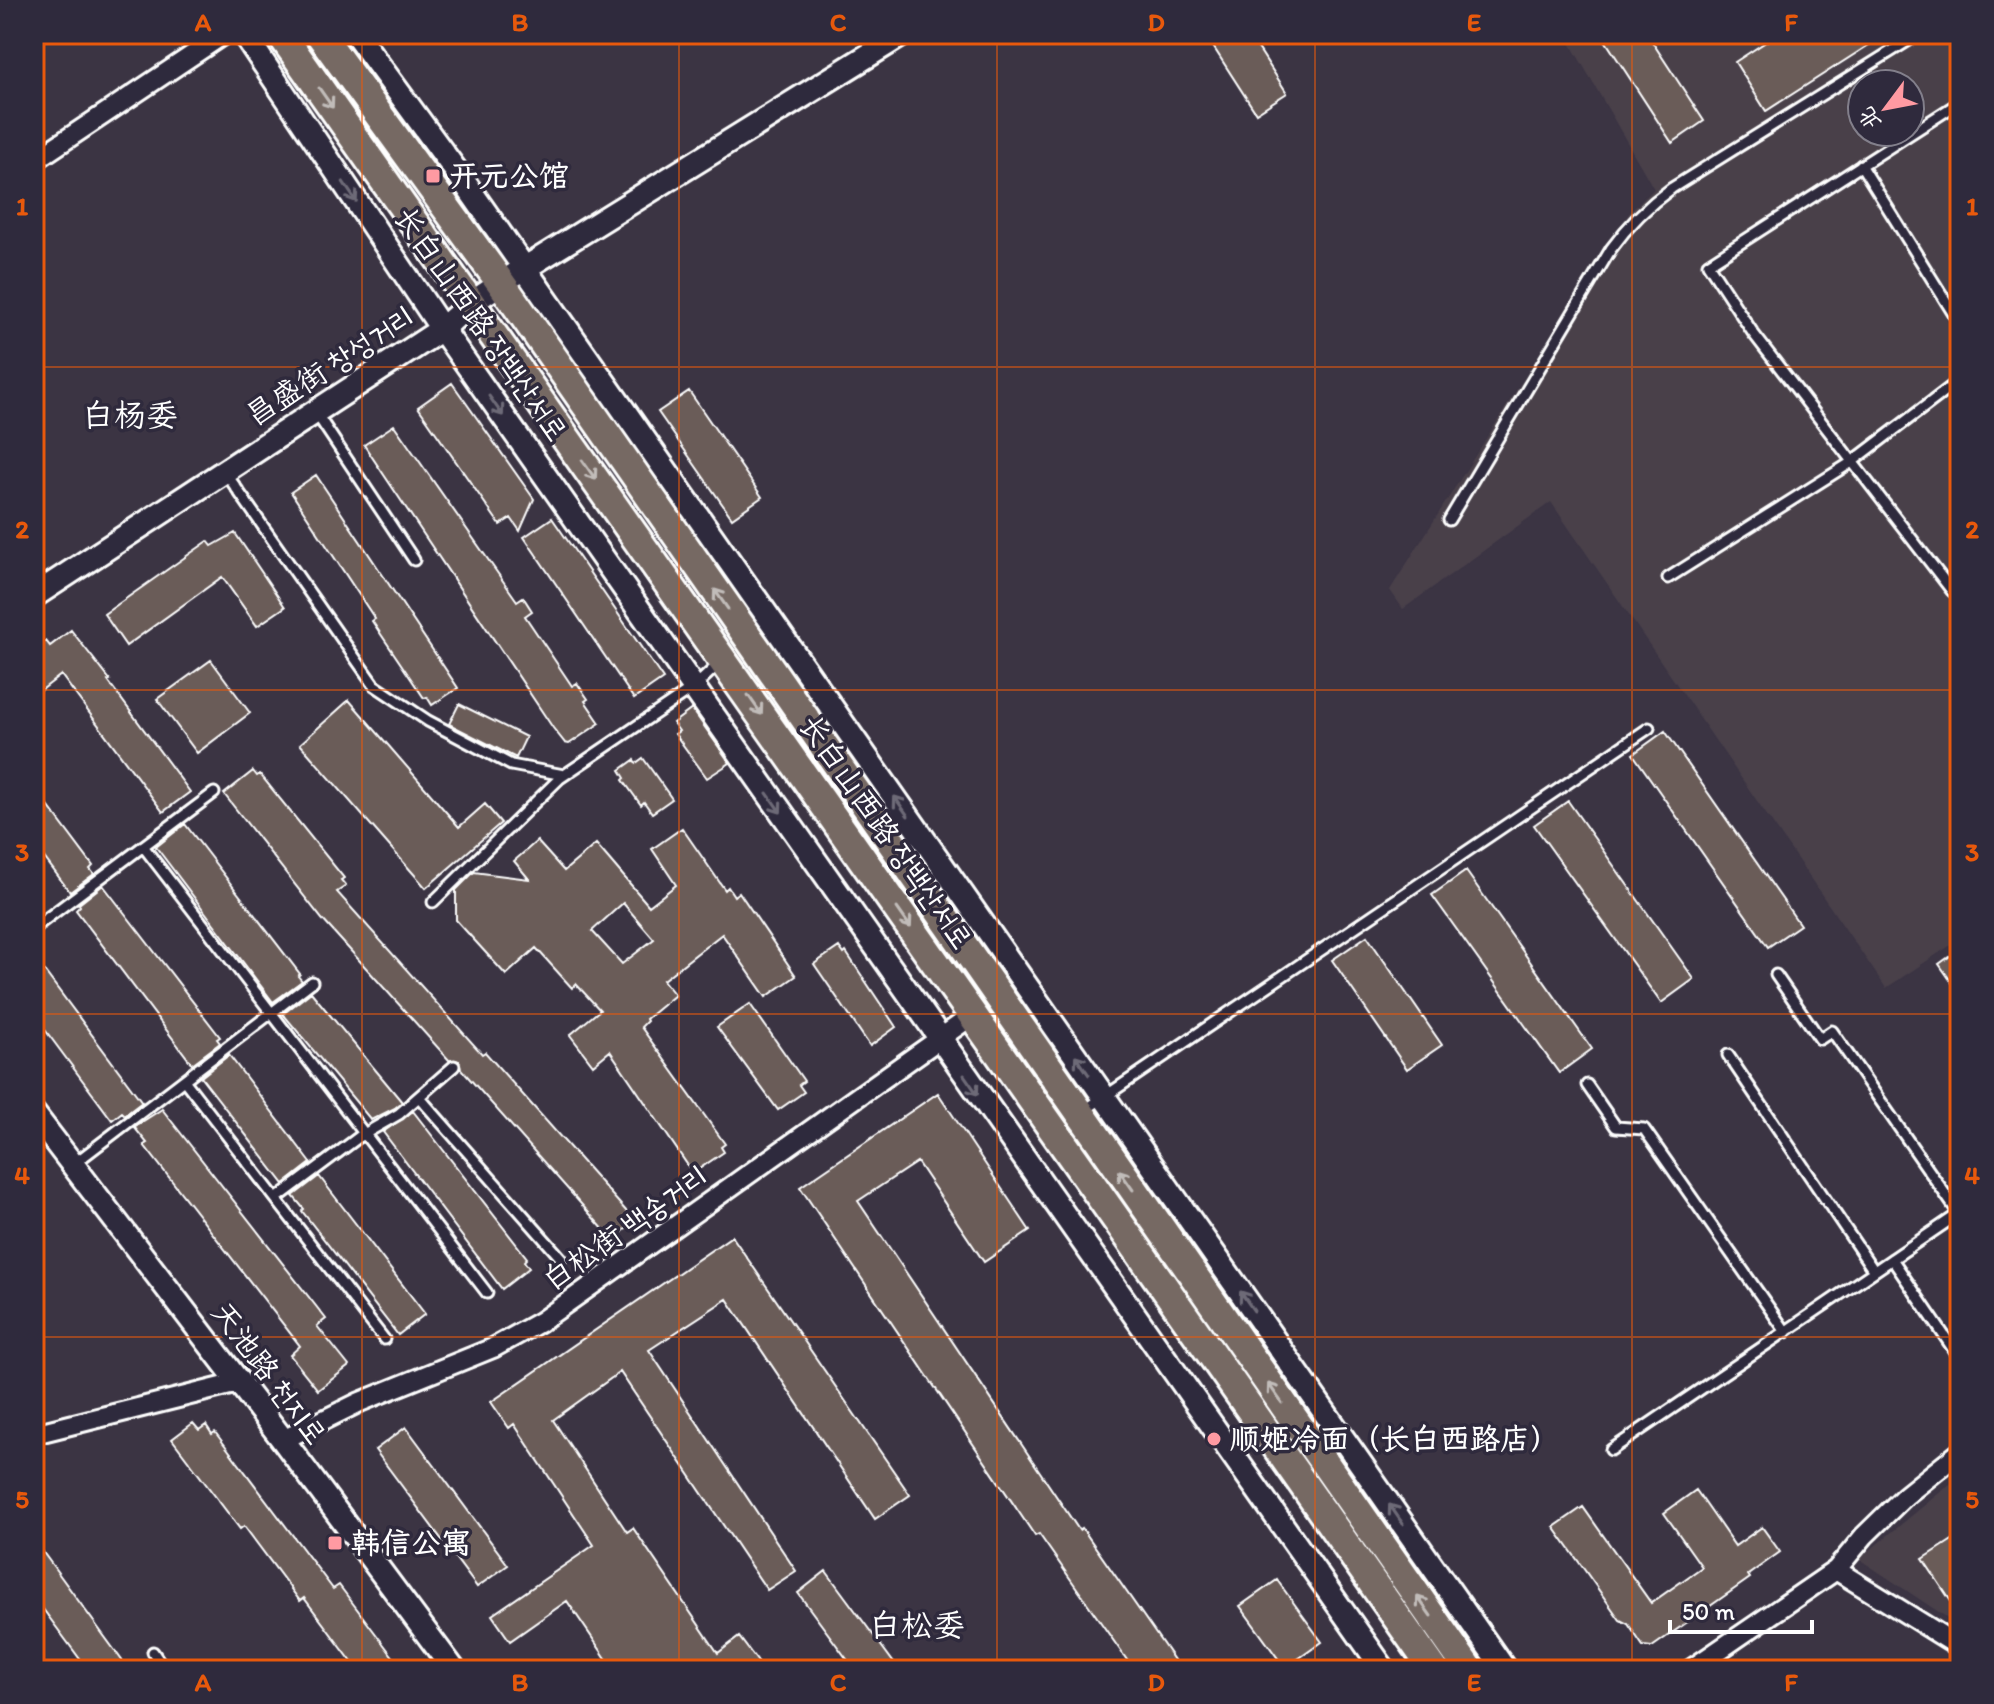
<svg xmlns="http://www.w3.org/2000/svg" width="1994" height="1704" font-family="Itim,'LXGW WenKai TC','Poor Story',sans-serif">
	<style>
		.built { fill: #49404a; fill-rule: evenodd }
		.green { fill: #696c5e; stroke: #b4b6ae; stroke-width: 2 }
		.building { fill: #6b5c59; stroke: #fff; stroke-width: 2; fill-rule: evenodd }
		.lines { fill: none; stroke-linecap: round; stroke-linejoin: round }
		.service-casing { stroke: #fff; stroke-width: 15 }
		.minor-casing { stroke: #fff; stroke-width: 24 }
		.tertiary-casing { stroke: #fff; stroke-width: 28 }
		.primary-casing { stroke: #fff; stroke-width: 34 }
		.service { stroke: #2f2a3d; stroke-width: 9 }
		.minor { stroke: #2f2a3d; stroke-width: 18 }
		.tertiary { stroke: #2f2a3d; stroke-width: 22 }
		.primary { stroke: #766964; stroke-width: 28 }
		.oneway { stroke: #c1bcb9 }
		.oneway2 { stroke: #6d6a77 }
		.grid { fill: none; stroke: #e8590c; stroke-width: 2; stroke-opacity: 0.55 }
		.poi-dot { fill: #ff9aa2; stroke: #2f2a3d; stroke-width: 3 }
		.labels { text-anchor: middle; stroke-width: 7; stroke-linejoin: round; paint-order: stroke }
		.poi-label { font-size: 30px; font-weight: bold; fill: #fff; stroke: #2f2a3d; text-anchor: start }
		.street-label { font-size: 30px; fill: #fff; stroke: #2f2a3d }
		.neighbourhood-label { font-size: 32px; fill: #fff; stroke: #2f2a3d }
		.neatline { fill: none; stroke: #e8590c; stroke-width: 3 }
		.grid-label { font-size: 26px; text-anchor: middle; font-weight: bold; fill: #e8590c }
	</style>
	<rect width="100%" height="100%" fill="#3b3443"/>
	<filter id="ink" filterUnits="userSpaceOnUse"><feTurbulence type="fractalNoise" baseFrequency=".0125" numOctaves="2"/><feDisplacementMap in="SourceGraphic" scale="16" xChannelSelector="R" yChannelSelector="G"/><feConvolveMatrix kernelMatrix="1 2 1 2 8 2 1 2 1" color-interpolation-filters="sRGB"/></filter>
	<g filter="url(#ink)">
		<path class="built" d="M 1565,34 L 1960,34 L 1960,939 L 1886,988 L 1551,502 L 1403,609 L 1390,590 L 1630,212 L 1654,189 ZM 1862,84 L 1910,84 L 1910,132 L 1862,132 Z
			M 1960,1476 L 1960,1626 L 1859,1559 Z"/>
		<path class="green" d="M 485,372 L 489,373 L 692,664 L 691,669 Z"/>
		<path class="building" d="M 1205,34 L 1249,34 L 1287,93 L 1256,113 Z
			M 1601,34 L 1647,34 L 1704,121 L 1672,143 Z
			M 1778,34 L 1886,34 L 1766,111 L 1735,62 Z
			M 452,383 L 534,499 L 520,531 L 511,518 L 500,525 L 418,407 Z
			M 689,391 L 762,497 L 732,518 L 658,412 Z
			M 394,425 L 517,601 L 523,597 L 532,611 L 525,616 L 572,686 L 577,683 L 588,699 L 585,701 L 600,723 L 569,744 L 565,743 L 553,728 L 364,445 Z
			M 316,475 L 458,688 L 432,705 L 427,697 L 424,698 L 372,621 L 375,619 L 291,492 Z
			M 552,518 L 663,679 L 634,699 L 524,537 Z
			M 235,533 L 285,607 L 257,626 L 222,577 L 126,646 L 104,614 L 208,541 L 212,546 Z
			M 71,630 L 110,680 L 108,681 L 190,792 L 163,812 L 61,675 L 34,696 L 34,651 L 46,641 L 50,646 Z
			M 211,660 L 250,713 L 197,753 L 157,699 Z
			M 349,700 L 459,827 L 485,804 L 501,823 L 426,888 L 300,744 Z
			M 459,704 L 526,737 L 516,758 L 449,724 Z
			M 692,709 L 730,763 L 707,778 L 675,734 L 679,731 L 673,723 Z
			M 1665,731 L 1800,925 L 1768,947 L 1633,754 Z
			M 643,758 L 672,799 L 652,813 L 644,802 L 641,805 L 623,780 L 625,778 L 620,770 L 634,760 L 636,763 Z
			M 253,771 L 257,776 L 260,774 L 344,878 L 341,880 L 346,886 L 337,892 L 482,1054 L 485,1052 L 635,1221 L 613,1240 L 461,1069 L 459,1061 L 449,1060 L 322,919 L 224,794 Z
			M 34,787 L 93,866 L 90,869 L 94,874 L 70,892 L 34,844 Z
			M 1568,801 L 1694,979 L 1661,1003 L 1534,825 Z
			M 185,824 L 300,974 L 298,976 L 302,981 L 273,1002 L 156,847 Z
			M 682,828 L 725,890 L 728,887 L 734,896 L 739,892 L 796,976 L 766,997 L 722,934 L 663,980 L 675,995 L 646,1019 L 647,1021 L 641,1027 L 725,1144 L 721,1147 L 724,1152 L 693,1173 L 610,1051 L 593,1065 L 570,1035 L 600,1010 L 576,984 L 572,988 L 536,948 L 506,975 L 456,920 L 456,890 L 474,872 L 529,879 L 514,861 L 537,841 L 564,871 L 596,844 L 649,906 L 676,885 L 652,849 ZM 623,903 L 654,939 L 622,964 L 592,931 Z
			M 1466,871 L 1592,1049 L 1559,1073 L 1432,895 Z
			M 103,885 L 220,1037 L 217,1039 L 220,1043 L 192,1064 L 76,910 L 80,906 L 79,904 Z
			M 1367,936 L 1442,1045 L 1407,1069 L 1332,960 Z
			M 839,947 L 844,954 L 846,952 L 896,1027 L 870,1046 L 814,964 Z
			M 1960,949 L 1960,994 L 1939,964 Z
			M 34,957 L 142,1102 L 125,1115 L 122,1112 L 112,1120 L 34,1015 Z
			M 311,992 L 402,1102 L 395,1108 L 371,1120 L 283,1014 Z
			M 750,1004 L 804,1081 L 799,1085 L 804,1092 L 778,1110 L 717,1027 Z
			M 229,1055 L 311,1163 L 284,1184 L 201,1077 Z
			M 938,1093 L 1030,1231 L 984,1262 L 917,1162 L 858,1201 L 1079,1530 L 1082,1528 L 1181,1670 L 1134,1670 L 1039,1534 L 1035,1536 L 800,1187 Z
			M 162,1109 L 326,1319 L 317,1326 L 349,1366 L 318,1390 L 290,1355 L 300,1346 L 144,1145 L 147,1143 L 134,1127 Z
			M 413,1111 L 527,1258 L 524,1261 L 529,1268 L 502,1289 L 383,1132 Z
			M 319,1176 L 425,1314 L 398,1335 L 302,1211 L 304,1209 L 293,1196 Z
			M 732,1236 L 910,1495 L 875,1519 L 727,1299 L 649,1350 L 796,1571 L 767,1590 L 620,1372 L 553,1420 L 627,1532 L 633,1528 L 718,1653 L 739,1637 L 764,1670 L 614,1670 L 567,1601 L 510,1641 L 492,1615 L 594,1545 L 514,1424 L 509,1428 L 491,1402 Z
			M 193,1423 L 199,1430 L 206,1425 L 212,1434 L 215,1432 L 333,1589 L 339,1585 L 403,1670 L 358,1670 L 304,1598 L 300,1601 L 244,1526 L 240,1529 L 172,1439 Z
			M 406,1427 L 508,1565 L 477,1587 L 375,1450 Z
			M 1696,1490 L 1735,1546 L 1762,1527 L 1780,1552 L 1748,1575 L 1750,1578 L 1652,1647 L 1643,1646 L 1628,1624 L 1620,1620 L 1554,1527 L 1583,1507 L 1651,1603 L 1702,1567 L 1664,1513 Z
			M 1960,1535 L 1960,1615 L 1923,1559 Z
			M 34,1540 L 129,1670 L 88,1670 L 34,1597 Z
			M 826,1571 L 899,1670 L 855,1670 L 798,1593 Z
			M 1277,1580 L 1322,1642 L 1285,1668 L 1240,1606 Z"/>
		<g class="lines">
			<defs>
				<path id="service" d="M 1861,165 L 1960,324
					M 316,413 L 414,560
					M 225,472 L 374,685 L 428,721 L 511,765 L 564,775
					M 1449,520 L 1611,249 C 1629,224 1647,206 1672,188 L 1919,34
					M 1668,578 L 1852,462 L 1960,380
					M 1952,591 L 1753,333 L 1708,264 L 1960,102
					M 143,846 L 487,1293
					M 433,902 L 560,778 L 693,688 L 721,662
					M 34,928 L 214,793
					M 1776,975 L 1820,1039 L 1832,1031 L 1959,1214
					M 1728,1055 L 1874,1271
					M 184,1080 L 384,1339
					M 1587,1085 L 1616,1127 L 1644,1129 L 1786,1332
					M 419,1097 L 561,1258
					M 1082,1112 L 1649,728
					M 75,1163 L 312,982
					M 276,1199 L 359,1137 L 399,1114 L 454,1066
					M 1952,1219 L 1960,1231
					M 1892,1259 L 1960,1359
					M 1611,1450 L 1960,1213
					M 153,1652 L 165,1670"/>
				<path id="minor" d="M 34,161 L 224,34
					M 34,1434 L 238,1383
					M 283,1440 L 360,1402 L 493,1348 L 540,1322 L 973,1015
					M 1836,1570 L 1960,1647
					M 1690,1670 L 1836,1570 L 1864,1536 L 1905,1496 L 1960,1452"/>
				<path id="tertiary" d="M 244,34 L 442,329 L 1384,1670
					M 356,34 L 462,179 L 1505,1670
					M 34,596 L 442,329 L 470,304 L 501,283 L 903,34
					M 34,1114 L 283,1440 L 454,1670"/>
				<path id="primary" d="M 281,34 L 1434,1670
					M 320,34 L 501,283 L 1469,1670"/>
			</defs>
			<use href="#service" class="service-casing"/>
			<use href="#minor" class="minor-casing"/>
			<use href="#tertiary" class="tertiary-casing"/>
			<use href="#primary" class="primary-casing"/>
			<use href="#service" class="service"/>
			<use href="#minor" class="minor"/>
			<use href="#tertiary" class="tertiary"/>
			<use href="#primary" class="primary"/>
		</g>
		<defs><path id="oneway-shaft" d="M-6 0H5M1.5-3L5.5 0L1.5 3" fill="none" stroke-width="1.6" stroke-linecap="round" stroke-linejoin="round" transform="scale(2)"/></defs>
		<g class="oneway">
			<use href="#oneway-shaft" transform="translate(326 98) rotate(55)"/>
			<use href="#oneway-shaft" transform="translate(589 470) rotate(55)"/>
			<use href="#oneway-shaft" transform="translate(721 599) rotate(-125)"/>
			<use href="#oneway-shaft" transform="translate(755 705) rotate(55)"/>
			<use href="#oneway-shaft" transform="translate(904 918) rotate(55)"/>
			<use href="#oneway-shaft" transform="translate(1126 1180) rotate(-125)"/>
			<use href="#oneway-shaft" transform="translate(1275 1393) rotate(-125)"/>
			<use href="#oneway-shaft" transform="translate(1424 1606) rotate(-125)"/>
		</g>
		<g class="oneway2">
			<use href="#oneway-shaft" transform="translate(350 192) rotate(56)"/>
			<use href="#oneway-shaft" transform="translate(496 406) rotate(55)"/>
			<use href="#oneway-shaft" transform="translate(774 803) rotate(55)"/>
			<use href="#oneway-shaft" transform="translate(901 806) rotate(-125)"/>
			<use href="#oneway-shaft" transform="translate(1082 1065) rotate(-125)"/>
			<use href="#oneway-shaft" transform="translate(971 1085) rotate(55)"/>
			<use href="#oneway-shaft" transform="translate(1247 1301) rotate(-125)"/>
			<use href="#oneway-shaft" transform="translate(1396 1514) rotate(-125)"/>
		</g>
	</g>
	<path class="grid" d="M 362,34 L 362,1670M 679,34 L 679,1670M 997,34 L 997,1670M 1315,34 L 1315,1670M 1632,34 L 1632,1670M 34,367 L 1960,367M 34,690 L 1960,690M 34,1014 L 1960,1014M 34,1337 L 1960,1337"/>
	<g class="poi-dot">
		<rect x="425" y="168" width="16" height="16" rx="4"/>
		<circle cx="1214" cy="1439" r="8"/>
		<rect x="327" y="1535" width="16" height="16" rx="4"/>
	</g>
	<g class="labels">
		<g class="poi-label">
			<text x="449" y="186">开元公馆</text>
			<text x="1230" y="1449">顺姬冷面（长白西路店）</text>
			<text x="351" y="1553">韩信公寓</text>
		</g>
		<g class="street-label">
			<text transform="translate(481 324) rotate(55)" y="10">长白山西路 장백산서로</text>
			<text transform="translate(330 366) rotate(-33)" y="10">昌盛街 창성거리</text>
			<text transform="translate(886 832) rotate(55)" y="10">长白山西路 장백산서로</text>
			<text transform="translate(625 1228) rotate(-35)" y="10">白松街 백송거리</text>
			<text transform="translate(269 1373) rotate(53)" y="10">天池路 천지로</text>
		</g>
		<g class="neighbourhood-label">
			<text x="130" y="426">白杨委</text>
			<text x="917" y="1636">白松委</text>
		</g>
	</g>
	<rect width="1994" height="1704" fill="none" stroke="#2f2a3d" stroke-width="88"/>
	<g transform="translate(1886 108) rotate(238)"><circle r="38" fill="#2f2a3d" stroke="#827f8b" stroke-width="2"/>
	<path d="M0-6L14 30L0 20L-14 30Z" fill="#ff9aa2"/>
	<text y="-12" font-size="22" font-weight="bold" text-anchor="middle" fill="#ffffff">北</text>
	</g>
	<path d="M1670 1620v12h142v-12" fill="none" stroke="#ffffff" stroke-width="4"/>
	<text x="1682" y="1620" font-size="24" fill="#ffffff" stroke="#2f2a3d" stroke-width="6" paint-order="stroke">50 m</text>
	<rect x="44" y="44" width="1906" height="1616" class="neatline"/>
	<g class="grid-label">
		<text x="203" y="31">A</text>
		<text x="520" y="31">B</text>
		<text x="838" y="31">C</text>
		<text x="1156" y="31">D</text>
		<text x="1474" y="31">E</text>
		<text x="1791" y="31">F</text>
		<text x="22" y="215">1</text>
		<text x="1972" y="215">1</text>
		<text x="22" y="538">2</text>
		<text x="1972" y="538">2</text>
		<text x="22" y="861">3</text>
		<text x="1972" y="861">3</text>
		<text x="22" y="1184">4</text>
		<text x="1972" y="1184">4</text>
		<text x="22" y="1508">5</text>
		<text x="1972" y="1508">5</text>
		<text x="203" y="1691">A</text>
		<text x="520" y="1691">B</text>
		<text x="838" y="1691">C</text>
		<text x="1156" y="1691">D</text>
		<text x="1474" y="1691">E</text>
		<text x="1791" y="1691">F</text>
	</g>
</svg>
